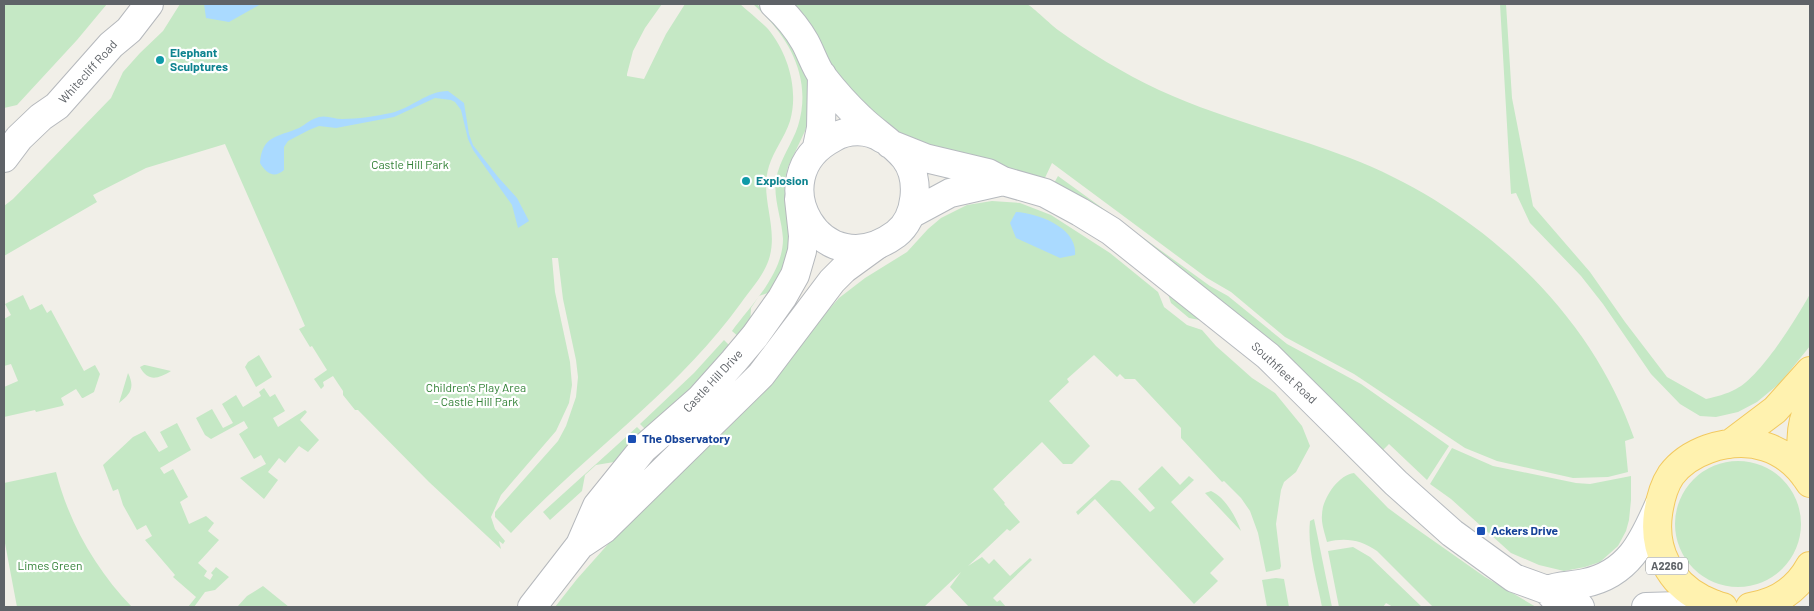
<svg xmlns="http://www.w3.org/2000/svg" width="1814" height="611" font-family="Barlow,sans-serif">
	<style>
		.green { fill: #c5e8c5 }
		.water { fill: #aadaff }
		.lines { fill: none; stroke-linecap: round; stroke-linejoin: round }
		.tertiary-casing { stroke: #b5b8bc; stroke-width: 30 }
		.secondary-casing { stroke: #b6babf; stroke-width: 30 }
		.primary-casing { stroke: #f2c960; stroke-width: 30 }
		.tertiary { stroke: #fff; stroke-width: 28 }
		.secondary { stroke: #fff; stroke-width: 28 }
		.primary { stroke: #fff2af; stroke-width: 28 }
		.culture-dot { fill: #0f9aa8; stroke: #fff; stroke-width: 2 }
		.transit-dot { fill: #1a4fb4; stroke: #fff; stroke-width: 2 }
		.labels { text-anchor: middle; stroke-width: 4.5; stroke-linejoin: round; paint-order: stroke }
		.shield { fill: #fff; stroke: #8f9295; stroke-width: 1 }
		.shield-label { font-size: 11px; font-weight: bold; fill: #5f6368 }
		.culture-label { font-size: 12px; font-weight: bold; fill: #0d838f; stroke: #fff; text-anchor: start }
		.street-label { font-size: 12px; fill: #5f6368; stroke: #fff }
		.park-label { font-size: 12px; fill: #348238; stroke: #fff }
		.transit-label { font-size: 12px; font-weight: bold; fill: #164399; stroke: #fff; text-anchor: start }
	</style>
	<rect width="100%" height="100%" fill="#f1efe8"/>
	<path class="green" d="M 4,4 L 107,4 L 77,40 L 17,105 L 4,108 Z
		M 180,4 L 662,4 L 645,28 L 633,51 L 627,74 L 627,76 L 644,79 L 666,34 L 685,4 L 740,4 C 749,12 759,20 768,29 C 788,53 799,90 790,121 C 785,137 774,150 769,166 C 759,197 779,227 769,259 C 764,275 751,289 741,303 C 677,392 585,454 511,533 L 495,517 L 495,512 L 558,441 L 566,426 L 576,397 L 578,377 L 576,360 L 563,299 L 558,258 L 552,258 L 555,292 L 570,362 L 572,385 L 569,403 L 556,431 L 501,495 L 491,517 L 495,529 L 505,541 L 503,544 L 499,541 L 501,549 L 429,482 L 358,410 L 355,410 L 343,395 L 343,391 L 333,376 L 323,382 L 324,386 L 321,389 L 314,379 L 327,370 L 312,346 L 310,347 L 299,329 L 305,326 L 225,144 L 146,168 L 93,195 L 97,202 L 4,256 L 4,206 L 13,199 L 111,98 L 123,72 L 140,53 L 163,31 Z
		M 753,4 L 757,4 L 793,43 L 808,80 L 809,118 L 805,131 L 788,167 L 785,179 L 785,196 L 793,239 L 776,290 L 759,296 L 751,308 L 750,325 L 740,338 L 732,331 C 751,305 783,274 783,239 C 782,219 773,199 776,179 C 780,159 792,144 798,126 C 813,77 788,35 753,4 Z
		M 788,4 C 851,4 914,4 976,4 C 986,4 1020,1 1027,4 C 1034,8 1050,24 1058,30 C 1090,53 1123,73 1159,90 C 1220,118 1287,134 1350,158 C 1475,206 1590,309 1634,438 L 1625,441 L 1628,472 L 1608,477 L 1573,478 L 1497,461 L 1465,448 L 1354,374 L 1285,337 L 1231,292 L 1207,278 L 1052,163 L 1043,182 L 928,150 L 874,119 L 857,104 Z
		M 1500,4 L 1506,4 L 1512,98 L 1533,206 L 1590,272 L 1625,322 L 1667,377 L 1706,399 C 1715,397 1727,394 1736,389 C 1761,376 1796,319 1810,294 L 1810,346 L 1780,383 L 1757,402 L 1738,412 L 1716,417 L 1700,416 L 1680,404 L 1651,374 L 1603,304 L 1581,276 L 1530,223 L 1516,193 L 1511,194 Z
		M 1058,176 L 1210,286 L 1228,296 L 1287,344 L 1361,384 L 1449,446 L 1427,480 L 1389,444 L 1383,450 L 1298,366 L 1251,328 L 1053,185 Z
		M 992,201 L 1020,203 L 1051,215 L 1110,253 L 1158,292 L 1164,307 L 1187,325 L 1202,330 L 1216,346 L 1252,378 L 1275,393 L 1302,426 L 1310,446 L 1296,472 L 1284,482 L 1281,490 L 1276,524 L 1281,566 L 1280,569 L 1266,572 L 1258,533 L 1250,511 L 1241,498 L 1224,481 L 1222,482 L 1181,438 L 1181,428 L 1135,379 L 1125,379 L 1120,374 L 1117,377 L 1094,355 L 1067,379 L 1069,382 L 1049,401 L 1090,446 L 1072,464 L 1063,464 L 1042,442 L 993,489 L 1005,503 L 1004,504 L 1020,522 L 1010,531 L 1007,529 L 1005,531 L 968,566 L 982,557 L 989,564 L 994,559 L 1010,576 L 1030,558 L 1032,560 L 993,598 L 997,602 L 1000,600 L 1006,607 L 969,607 L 950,587 L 961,572 L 924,607 L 555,607 L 577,579 L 626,524 L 719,437 L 757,399 L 792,358 L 816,324 L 839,298 L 865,278 L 907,252 L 928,229 L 941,218 L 967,205 Z
		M 1166,288 L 1205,321 L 1189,318 L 1171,303 Z
		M 23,295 L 30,310 L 42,304 L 47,313 L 51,310 L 84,371 L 95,365 L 100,374 L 94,392 L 83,398 L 82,398 L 76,389 L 61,398 L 64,405 L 62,406 L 36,412 L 35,410 L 4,417 L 4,387 L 18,381 L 11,364 L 4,366 L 4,319 L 11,315 L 5,304 Z
		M 724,340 L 732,348 L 648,432 L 640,424 L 694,373 Z
		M 259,355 L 272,377 L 256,387 L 245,367 L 248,362 Z
		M 144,365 L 145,365 L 171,371 C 158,379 148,382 140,367 Z
		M 128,373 C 135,387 131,394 119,403 Z
		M 264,388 L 270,397 L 275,394 L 285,411 L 273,418 L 278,427 L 305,410 L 307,412 L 300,420 L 319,440 L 308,452 L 299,446 L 285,463 L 279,458 L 268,472 L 278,480 L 264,499 L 240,478 L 266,464 L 261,455 L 254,459 L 239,434 L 248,428 L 244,421 L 211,439 L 205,435 L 196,418 L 212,409 L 223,428 L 233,423 L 222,404 L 236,395 L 243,407 L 261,396 L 259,392 Z
		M 177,423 L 191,450 L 160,468 L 164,474 L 173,469 L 188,497 L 180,502 L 189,524 L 206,516 L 214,523 L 208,531 L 219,540 L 198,563 L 207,571 L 204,576 L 210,580 L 213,575 L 211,573 L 216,567 L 229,577 L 215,590 L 205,592 L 194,607 L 188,607 L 196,597 L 173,577 L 175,575 L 145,540 L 152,536 L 146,525 L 137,530 L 123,505 L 118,489 L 113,491 L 103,465 L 133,437 L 145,431 L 159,452 L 168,447 L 160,432 Z
		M 637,427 L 645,435 L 614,462 L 596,465 L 585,475 L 582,491 L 550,520 L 543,512 Z
		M 1452,448 L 1493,466 L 1576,483 L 1590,484 L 1631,476 L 1631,500 L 1629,520 L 1626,531 L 1618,546 L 1600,562 L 1585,567 L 1564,571 L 1539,565 L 1511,553 L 1451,499 L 1430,484 Z
		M1675 524a63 63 0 1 1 126 0a63 63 0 1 1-126 0Z
		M 1162,466 L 1180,485 L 1189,476 L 1194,480 L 1171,502 L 1224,559 L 1210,573 L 1218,581 L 1194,604 L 1095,499 L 1078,515 L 1076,512 L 1111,480 L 1120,481 L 1150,512 L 1155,508 L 1138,489 Z
		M 56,472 C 69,523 96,570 132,607 L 17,607 L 4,538 L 4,483 Z
		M 1354,473 L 1388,508 L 1411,525 L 1485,577 L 1536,607 L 1433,607 L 1377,551 C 1362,540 1345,537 1327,542 C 1325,534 1321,523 1322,515 C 1322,499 1338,475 1354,473 Z
		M 1211,491 C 1225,497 1236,517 1241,531 L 1205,493 Z
		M 1314,519 L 1332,607 L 1322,607 C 1317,580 1307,549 1310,521 Z
		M 1353,547 L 1370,557 L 1422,607 L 1393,607 L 1386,603 L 1383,607 L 1339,607 L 1328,551 Z
		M 1276,578 L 1284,579 L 1289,607 L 1267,607 L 1262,580 Z
		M 263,586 L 289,607 L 238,606 L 247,596 Z"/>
	<path class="water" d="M 204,4 L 261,4 L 229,22 L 206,18 Z
		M 448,91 L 464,103 L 469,134 L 473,145 L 498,177 L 517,198 L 529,221 L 518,228 L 512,205 L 473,150 L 468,139 L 461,110 L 455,102 L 451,100 L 435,98 L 394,117 L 336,128 L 319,126 L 309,130 L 288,141 L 284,147 L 284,170 C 274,179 266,173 260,163 C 262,135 278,137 299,128 C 306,124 311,119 319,117 C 327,115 334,119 342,119 C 358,119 376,116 391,113 C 412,108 427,91 448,91 Z
		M 1016,212 C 1038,213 1078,228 1075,255 L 1060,258 L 1016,238 L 1010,223 Z"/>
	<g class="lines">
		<defs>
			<path id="tertiary" d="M 4,158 L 19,138 L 41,117 L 57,106 L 111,45 L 129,30 L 149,4
				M 583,543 L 604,529 L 761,375 L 832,281 L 844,269 L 877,245
				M 532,607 L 580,545 L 597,506 L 643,449 L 700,399 L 734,361 L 755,336 L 782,298 L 795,275 L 802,251 L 803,236 L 799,199"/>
			<path id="secondary" d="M 774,4 C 786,15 797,28 805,42 C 811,53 815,66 822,76 C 833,90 847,106 860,118 C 874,132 893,143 905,158 C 921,179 917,218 896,234 C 822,289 758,177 833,138 C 848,129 868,129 883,139
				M 890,144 L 925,158 L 988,173 L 1003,181 L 1045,193 L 1080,212 L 1111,231 L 1268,356 L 1396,483 L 1452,533 L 1514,578 L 1547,590 L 1556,600 L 1580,607
				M 817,147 L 821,128 L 822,75
				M 911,214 L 950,193 L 1003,181
				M 1547,590 C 1559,585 1572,586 1585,583 C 1628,574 1643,542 1659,505
				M 1646,607 L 1715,605"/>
			<path id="primary" d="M 1730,444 L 1775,410 L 1810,371
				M 1805,476 C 1801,450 1798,428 1810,404
				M 1723,607 C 1716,606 1709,602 1702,599 C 1670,583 1653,550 1658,514 C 1660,500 1663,487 1671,475 C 1680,463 1694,454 1708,449 C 1749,435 1787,446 1810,483
				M 1750,607 C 1776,603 1797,590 1810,566"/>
		</defs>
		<use href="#tertiary" class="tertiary-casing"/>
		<use href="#secondary" class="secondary-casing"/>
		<use href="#primary" class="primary-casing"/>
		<use href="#tertiary" class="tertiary"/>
		<use href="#secondary" class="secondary"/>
		<use href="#primary" class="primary"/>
	</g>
	<g class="culture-dot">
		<circle cx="160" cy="60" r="5"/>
		<circle cx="746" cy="181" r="5"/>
	</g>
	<g class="transit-dot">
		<rect x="627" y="434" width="10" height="10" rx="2.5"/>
		<rect x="1476" y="526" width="10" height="10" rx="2.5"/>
	</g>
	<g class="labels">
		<rect class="shield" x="1646" y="557.5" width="42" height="17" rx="4"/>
		<g class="shield-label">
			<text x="1667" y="570">A2260</text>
		</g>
		<g class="culture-label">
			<text x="170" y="57">Elephant<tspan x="170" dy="14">Sculptures</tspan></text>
			<text x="756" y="185">Explosion</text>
		</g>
		<g class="street-label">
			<text transform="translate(88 72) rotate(-48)" y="4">Whitecliff Road</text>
			<text transform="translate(1284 373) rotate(43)" y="4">Southfleet Road</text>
			<text transform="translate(713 381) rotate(-47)" y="4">Castle Hill Drive</text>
		</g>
		<g class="park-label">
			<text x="410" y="169">Castle Hill Park</text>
			<text x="476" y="392">Children's Play Area<tspan x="476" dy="14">- Castle Hill Park</tspan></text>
			<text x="50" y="570">Limes Green</text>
		</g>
		<g class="transit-label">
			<text x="642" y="443">The Observatory</text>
			<text x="1491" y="535">Ackers Drive</text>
		</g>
	</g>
	<rect width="1814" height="611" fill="none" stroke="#5f6368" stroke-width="10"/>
</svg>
